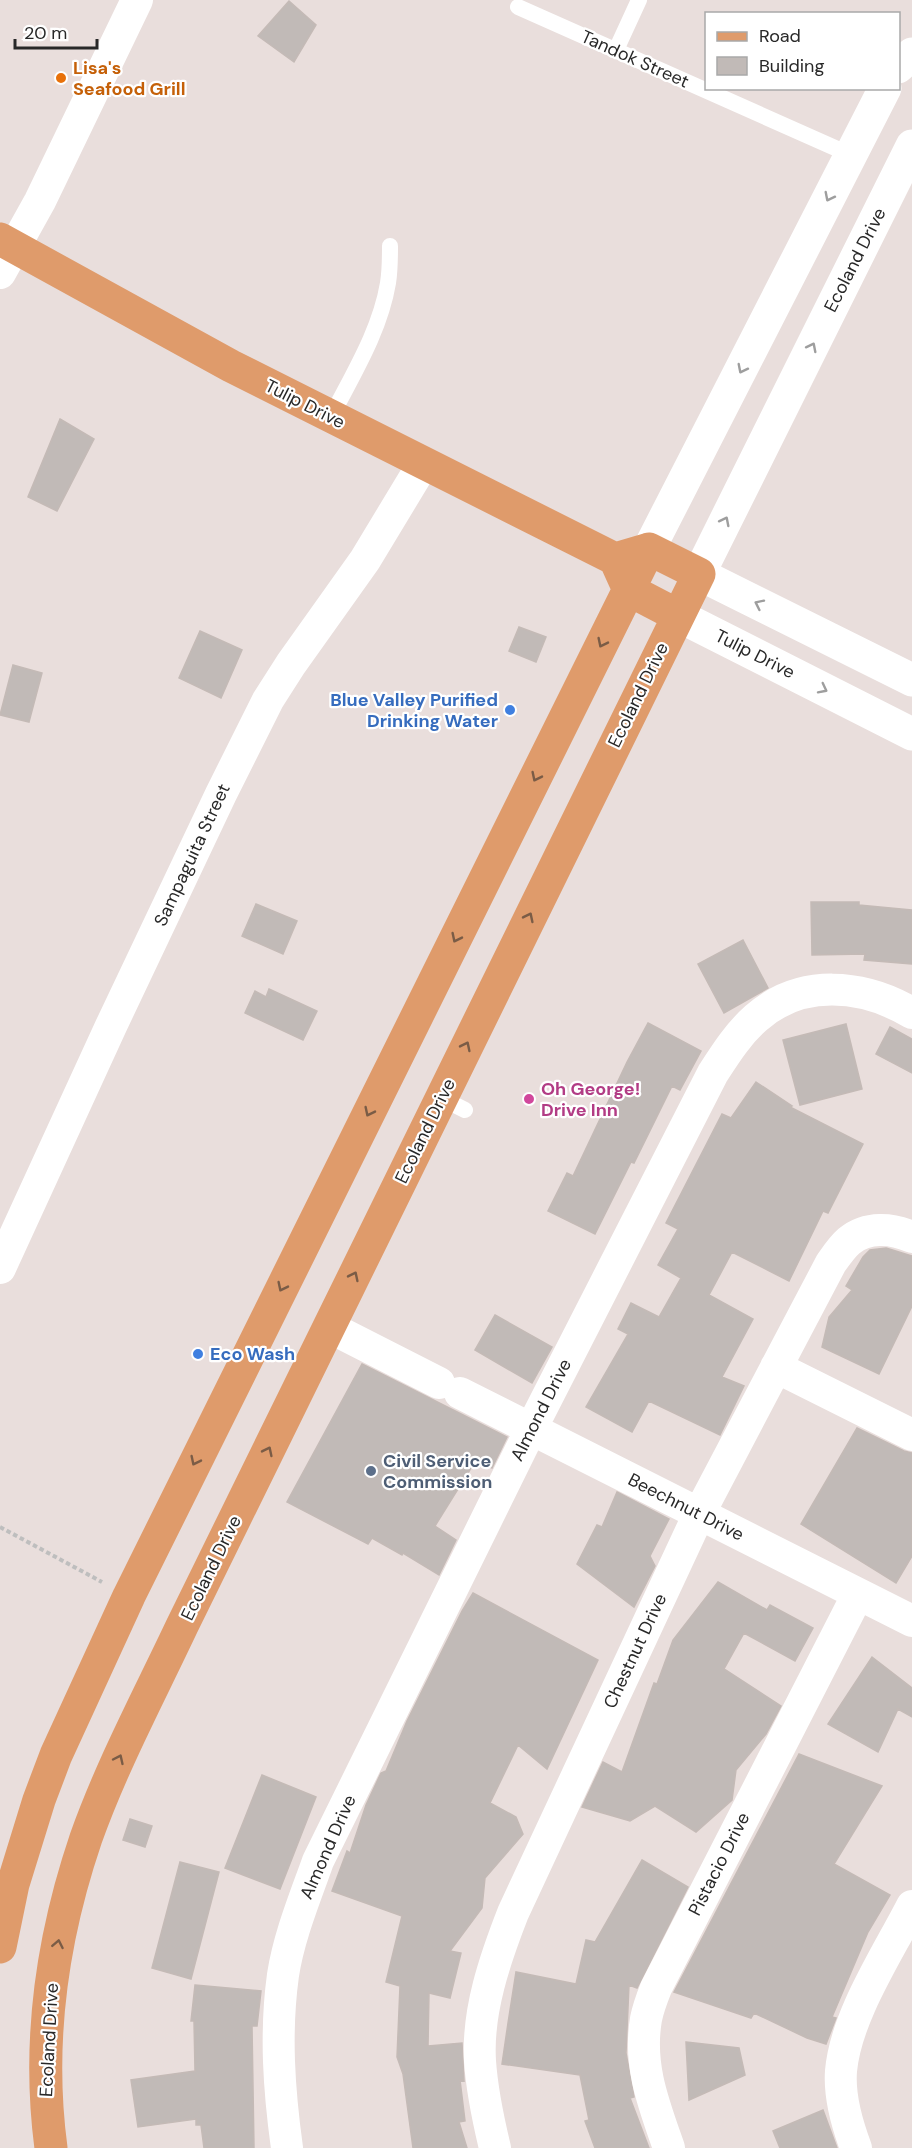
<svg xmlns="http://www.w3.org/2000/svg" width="912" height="2148" font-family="'DM Sans',sans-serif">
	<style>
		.building { fill: #c1bab7; stroke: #c4bab6; stroke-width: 1.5 }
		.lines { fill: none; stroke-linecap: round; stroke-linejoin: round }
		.path { stroke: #bebebe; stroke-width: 4; stroke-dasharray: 4.5 3; stroke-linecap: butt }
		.lane { stroke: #fff; stroke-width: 16 }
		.street { stroke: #fff; stroke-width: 32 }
		.secondary { stroke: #fff; stroke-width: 33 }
		.primary { stroke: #df9b6b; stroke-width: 33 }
		.oneway { stroke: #9e9e9e }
		.oneway2 { stroke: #7a5c46 }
		.food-dot { fill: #e8710a; stroke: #fff; stroke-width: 2 }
		.shop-dot { fill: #3f7fe0; stroke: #fff; stroke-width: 2 }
		.hotel-dot { fill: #d1479c; stroke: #fff; stroke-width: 2 }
		.service-dot { fill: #5c6f8a; stroke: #fff; stroke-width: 2 }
		.labels { text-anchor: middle; stroke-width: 4.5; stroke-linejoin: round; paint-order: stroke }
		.street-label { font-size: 18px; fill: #282828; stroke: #fff }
		.food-label { font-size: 18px; font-weight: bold; fill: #c56008; stroke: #fff; text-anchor: start }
		.shop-label { font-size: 18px; font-weight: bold; fill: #366cbe; stroke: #fff; text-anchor: end }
		.hotel-label { font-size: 18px; font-weight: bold; fill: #b23c85; stroke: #fff; text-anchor: start }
		.service-label { font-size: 18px; font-weight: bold; fill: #4e5e75; stroke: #fff; text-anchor: start }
	</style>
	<rect width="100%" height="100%" fill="#e9dedc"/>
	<path class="building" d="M 289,1 L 316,25 L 294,62 L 258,36 Z
		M 60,419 L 94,439 L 57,511 L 28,497 Z
		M 519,627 L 546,637 L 536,662 L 509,651 Z
		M 200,631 L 242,650 L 221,698 L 179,678 Z
		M 13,665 L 42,673 L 29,722 L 0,715 Z
		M 811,902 L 859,902 L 859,905 L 912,910 L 912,964 L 864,960 L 865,954 L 812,955 Z
		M 256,904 L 297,921 L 283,954 L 242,936 Z
		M 743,940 L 768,988 L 724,1013 L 698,964 Z
		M 269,989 L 317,1011 L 303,1040 L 245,1013 L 255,991 L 266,997 Z
		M 648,1023 L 701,1051 L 680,1090 L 672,1086 L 634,1163 L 631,1162 L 595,1234 L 548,1211 L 567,1173 L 573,1176 L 627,1062 Z
		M 846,1024 L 862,1089 L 800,1105 L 783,1040 Z
		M 890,1027 L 912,1039 L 912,1073 L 876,1054 Z
		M 756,1082 L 792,1106 L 790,1107 L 863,1144 L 828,1213 L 823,1211 L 789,1281 L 732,1252 L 709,1295 L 753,1319 L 722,1377 L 744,1386 L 720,1435 L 649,1401 L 632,1432 L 586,1407 L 628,1334 L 618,1329 L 631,1303 L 659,1317 L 681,1278 L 658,1265 L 678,1229 L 666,1223 L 722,1114 L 731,1118 Z
		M 886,1248 L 912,1256 L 912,1306 L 879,1374 L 822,1347 L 829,1317 L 852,1290 L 846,1286 L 863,1257 L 870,1250 Z
		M 495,1315 L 552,1347 L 532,1383 L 475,1350 Z
		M 362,1364 L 507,1437 L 492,1468 L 476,1460 L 435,1526 L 456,1540 L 439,1575 L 403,1553 L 402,1555 L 372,1538 L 368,1544 L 287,1502 Z
		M 857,1428 L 904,1451 L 912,1453 L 912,1556 L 896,1583 L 801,1524 Z
		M 617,1492 L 669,1519 L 650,1556 L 655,1566 L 634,1607 L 577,1564 L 597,1525 L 602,1527 Z
		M 718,1582 L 767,1610 L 770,1605 L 813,1628 L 795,1661 L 744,1633 L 724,1669 L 781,1706 L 766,1734 L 736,1770 L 732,1800 L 696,1832 L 655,1806 L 630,1821 L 582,1807 L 603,1762 L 622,1772 L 654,1683 L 657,1684 L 673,1640 Z
		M 473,1593 L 598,1660 L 547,1769 L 518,1745 L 490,1803 L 516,1817 L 523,1834 L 485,1878 L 482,1908 L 450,1951 L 461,1953 L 450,1998 L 429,1993 L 428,2046 L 462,2043 L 464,2081 L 460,2080 L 465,2121 L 459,2122 L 467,2148 L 413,2148 L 403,2074 L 397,2057 L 400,1986 L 386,1982 L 402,1916 L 332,1891 L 347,1851 L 350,1853 L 366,1805 L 381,1773 L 386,1771 L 407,1721 L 462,1611 Z
		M 872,1657 L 912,1688 L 912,1717 L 898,1709 L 878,1752 L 828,1724 Z
		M 799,1754 L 882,1786 L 834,1864 L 890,1895 L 868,1932 L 832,2017 L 836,2018 L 826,2044 L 807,2038 L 754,2013 L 751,2018 L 674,1992 Z
		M 262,1775 L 316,1797 L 280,1889 L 225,1868 Z
		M 130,1819 L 152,1826 L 145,1847 L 123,1840 Z
		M 642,1860 L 688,1887 L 637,1988 L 629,1985 L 626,2053 L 634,2097 L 630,2098 L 649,2148 L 595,2148 L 585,2121 L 589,2120 L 580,2075 L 502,2064 L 508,2023 L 516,1972 L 576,1984 L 586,1940 L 595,1942 Z
		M 180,1862 L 219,1872 L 191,1979 L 152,1968 Z
		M 195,1985 L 261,1991 L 257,2026 L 252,2026 L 254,2148 L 204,2148 L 201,2125 L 196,2125 L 196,2119 L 138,2127 L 131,2080 L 195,2071 L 194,2021 L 191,2021 Z
		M 686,2042 L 739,2048 L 745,2075 L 689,2100 Z
		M 823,2110 L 837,2148 L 780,2148 L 773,2131 Z"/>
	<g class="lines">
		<path class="path" d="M 0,1527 L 102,1582"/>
		<path class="lane" d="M 518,7 L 851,155
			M 616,50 L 639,0
			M 331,417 C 353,374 380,331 388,283 C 390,271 390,258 390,246
			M 441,1098 L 465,1110"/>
		<path class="street" d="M 0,273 L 40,201 L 137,0
			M 0,1268 L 111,1026 L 221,794 L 268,700 L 291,664 L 365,560 L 423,464
			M 329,1327 L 439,1383
			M 776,1367 L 912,1435
			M 460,1393 L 912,1621
			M 287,2148 C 279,2090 275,2033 283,1975 C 289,1936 305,1898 318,1861 L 531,1429 L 713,1073 C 726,1053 738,1034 756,1018 C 801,978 863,984 912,1013
			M 495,2148 C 488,2119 482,2091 480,2061 C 477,2011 495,1959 513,1913 L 699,1514 L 831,1263 C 836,1256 842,1247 849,1241 C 867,1226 892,1228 912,1237
			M 669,2148 C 654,2105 638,2066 646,2019 C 648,2009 652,1998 656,1988 L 858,1594
			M 856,2148 C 847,2124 839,2097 841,2071 C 846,2016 887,1955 912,1906"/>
		<path class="secondary" d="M 898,67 L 912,54
			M 912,146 L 699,574 L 912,680
			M 649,549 L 885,88
			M 677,615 L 912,734"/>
		<path class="primary" d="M 0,239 L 231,366 L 615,559 L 629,590 L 677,615
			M 0,1947 L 13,1884 L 39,1800 L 56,1755 L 129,1596 L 649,549
			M 51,2148 C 37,2043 52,1938 86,1838 C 112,1765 149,1696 182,1626 L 699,574 L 649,549 L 615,559"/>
	</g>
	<defs><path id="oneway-chevron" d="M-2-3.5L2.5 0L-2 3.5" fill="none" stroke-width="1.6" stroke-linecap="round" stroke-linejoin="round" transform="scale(1.5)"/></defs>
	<g class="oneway">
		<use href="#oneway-chevron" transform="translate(829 197) rotate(117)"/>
		<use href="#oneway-chevron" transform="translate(812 347) rotate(-63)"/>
		<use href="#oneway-chevron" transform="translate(742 369) rotate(117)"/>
		<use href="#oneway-chevron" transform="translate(725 521) rotate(-63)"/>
		<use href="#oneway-chevron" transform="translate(759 604) rotate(-154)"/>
		<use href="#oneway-chevron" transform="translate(823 689) rotate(27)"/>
	</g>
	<g class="oneway2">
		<use href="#oneway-chevron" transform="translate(602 643) rotate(116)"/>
		<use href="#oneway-chevron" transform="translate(536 777) rotate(116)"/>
		<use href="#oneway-chevron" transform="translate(529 917) rotate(-64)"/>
		<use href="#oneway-chevron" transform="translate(456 938) rotate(116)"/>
		<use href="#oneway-chevron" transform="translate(466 1046) rotate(-64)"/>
		<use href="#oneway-chevron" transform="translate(369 1112) rotate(116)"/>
		<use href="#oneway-chevron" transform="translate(354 1276) rotate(-64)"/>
		<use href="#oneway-chevron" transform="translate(282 1287) rotate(116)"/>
		<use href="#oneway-chevron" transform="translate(268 1451) rotate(-64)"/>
		<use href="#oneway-chevron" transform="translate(195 1461) rotate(116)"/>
		<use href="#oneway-chevron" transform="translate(119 1759) rotate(-65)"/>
		<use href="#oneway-chevron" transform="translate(58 1944) rotate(-79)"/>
	</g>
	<circle class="food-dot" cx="61" cy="78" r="6"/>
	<g class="shop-dot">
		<circle cx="510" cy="710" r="6"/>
		<circle cx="198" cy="1354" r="6"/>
	</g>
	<circle class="hotel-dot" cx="529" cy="1099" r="6"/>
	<circle class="service-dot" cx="371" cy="1471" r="6"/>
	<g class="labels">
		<g class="street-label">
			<text transform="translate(635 59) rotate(24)" y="6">Tandok Street</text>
			<text transform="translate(855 260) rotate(-63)" y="6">Ecoland Drive</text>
			<text transform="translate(305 404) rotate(27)" y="6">Tulip Drive</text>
			<text transform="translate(755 654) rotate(27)" y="6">Tulip Drive</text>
			<text transform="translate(638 695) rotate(-64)" y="6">Ecoland Drive</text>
			<text transform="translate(192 855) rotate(-65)" y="6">Sampaguita Street</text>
			<text transform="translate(425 1131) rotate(-64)" y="6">Ecoland Drive</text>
			<text transform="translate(541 1410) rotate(-63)" y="6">Almond Drive</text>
			<text transform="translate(686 1507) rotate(27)" y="6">Beechnut Drive</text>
			<text transform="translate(211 1568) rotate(-64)" y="6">Ecoland Drive</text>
			<text transform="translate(635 1651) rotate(-65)" y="6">Chestnut Drive</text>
			<text transform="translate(328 1847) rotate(-66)" y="6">Almond Drive</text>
			<text transform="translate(719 1864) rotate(-63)" y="6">Pistacio Drive</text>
			<text transform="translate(49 2040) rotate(-87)" y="6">Ecoland Drive</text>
		</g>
		<g class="food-label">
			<text x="73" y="74">Lisa's<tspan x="73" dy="21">Seafood Grill</tspan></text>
		</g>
		<g class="shop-label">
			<text x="498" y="706">Blue Valley Purified<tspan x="498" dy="21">Drinking Water</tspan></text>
			<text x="210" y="1360" text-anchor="start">Eco Wash</text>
		</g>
		<g class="hotel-label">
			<text x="541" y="1095">Oh George!<tspan x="541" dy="21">Drive Inn</tspan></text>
		</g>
		<g class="service-label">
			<text x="383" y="1467">Civil Service<tspan x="383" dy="21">Commission</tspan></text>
		</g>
	</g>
	<rect x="705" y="12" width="195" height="78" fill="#ffffff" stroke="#a9a9a9" stroke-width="1.5"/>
	<rect x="717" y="32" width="30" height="9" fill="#df9b6b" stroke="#a9a9a9" stroke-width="1.5"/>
	<text x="759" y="42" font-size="18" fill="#282828">Road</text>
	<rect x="717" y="57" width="30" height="18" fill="#c1bab7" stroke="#a9a9a9" stroke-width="1.5"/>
	<text x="759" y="72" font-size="18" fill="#282828">Building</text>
	<path d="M15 39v9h82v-9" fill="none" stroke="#282828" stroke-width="3"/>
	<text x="24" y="39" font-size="18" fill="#282828" stroke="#ffffff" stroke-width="4.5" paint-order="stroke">20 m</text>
</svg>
